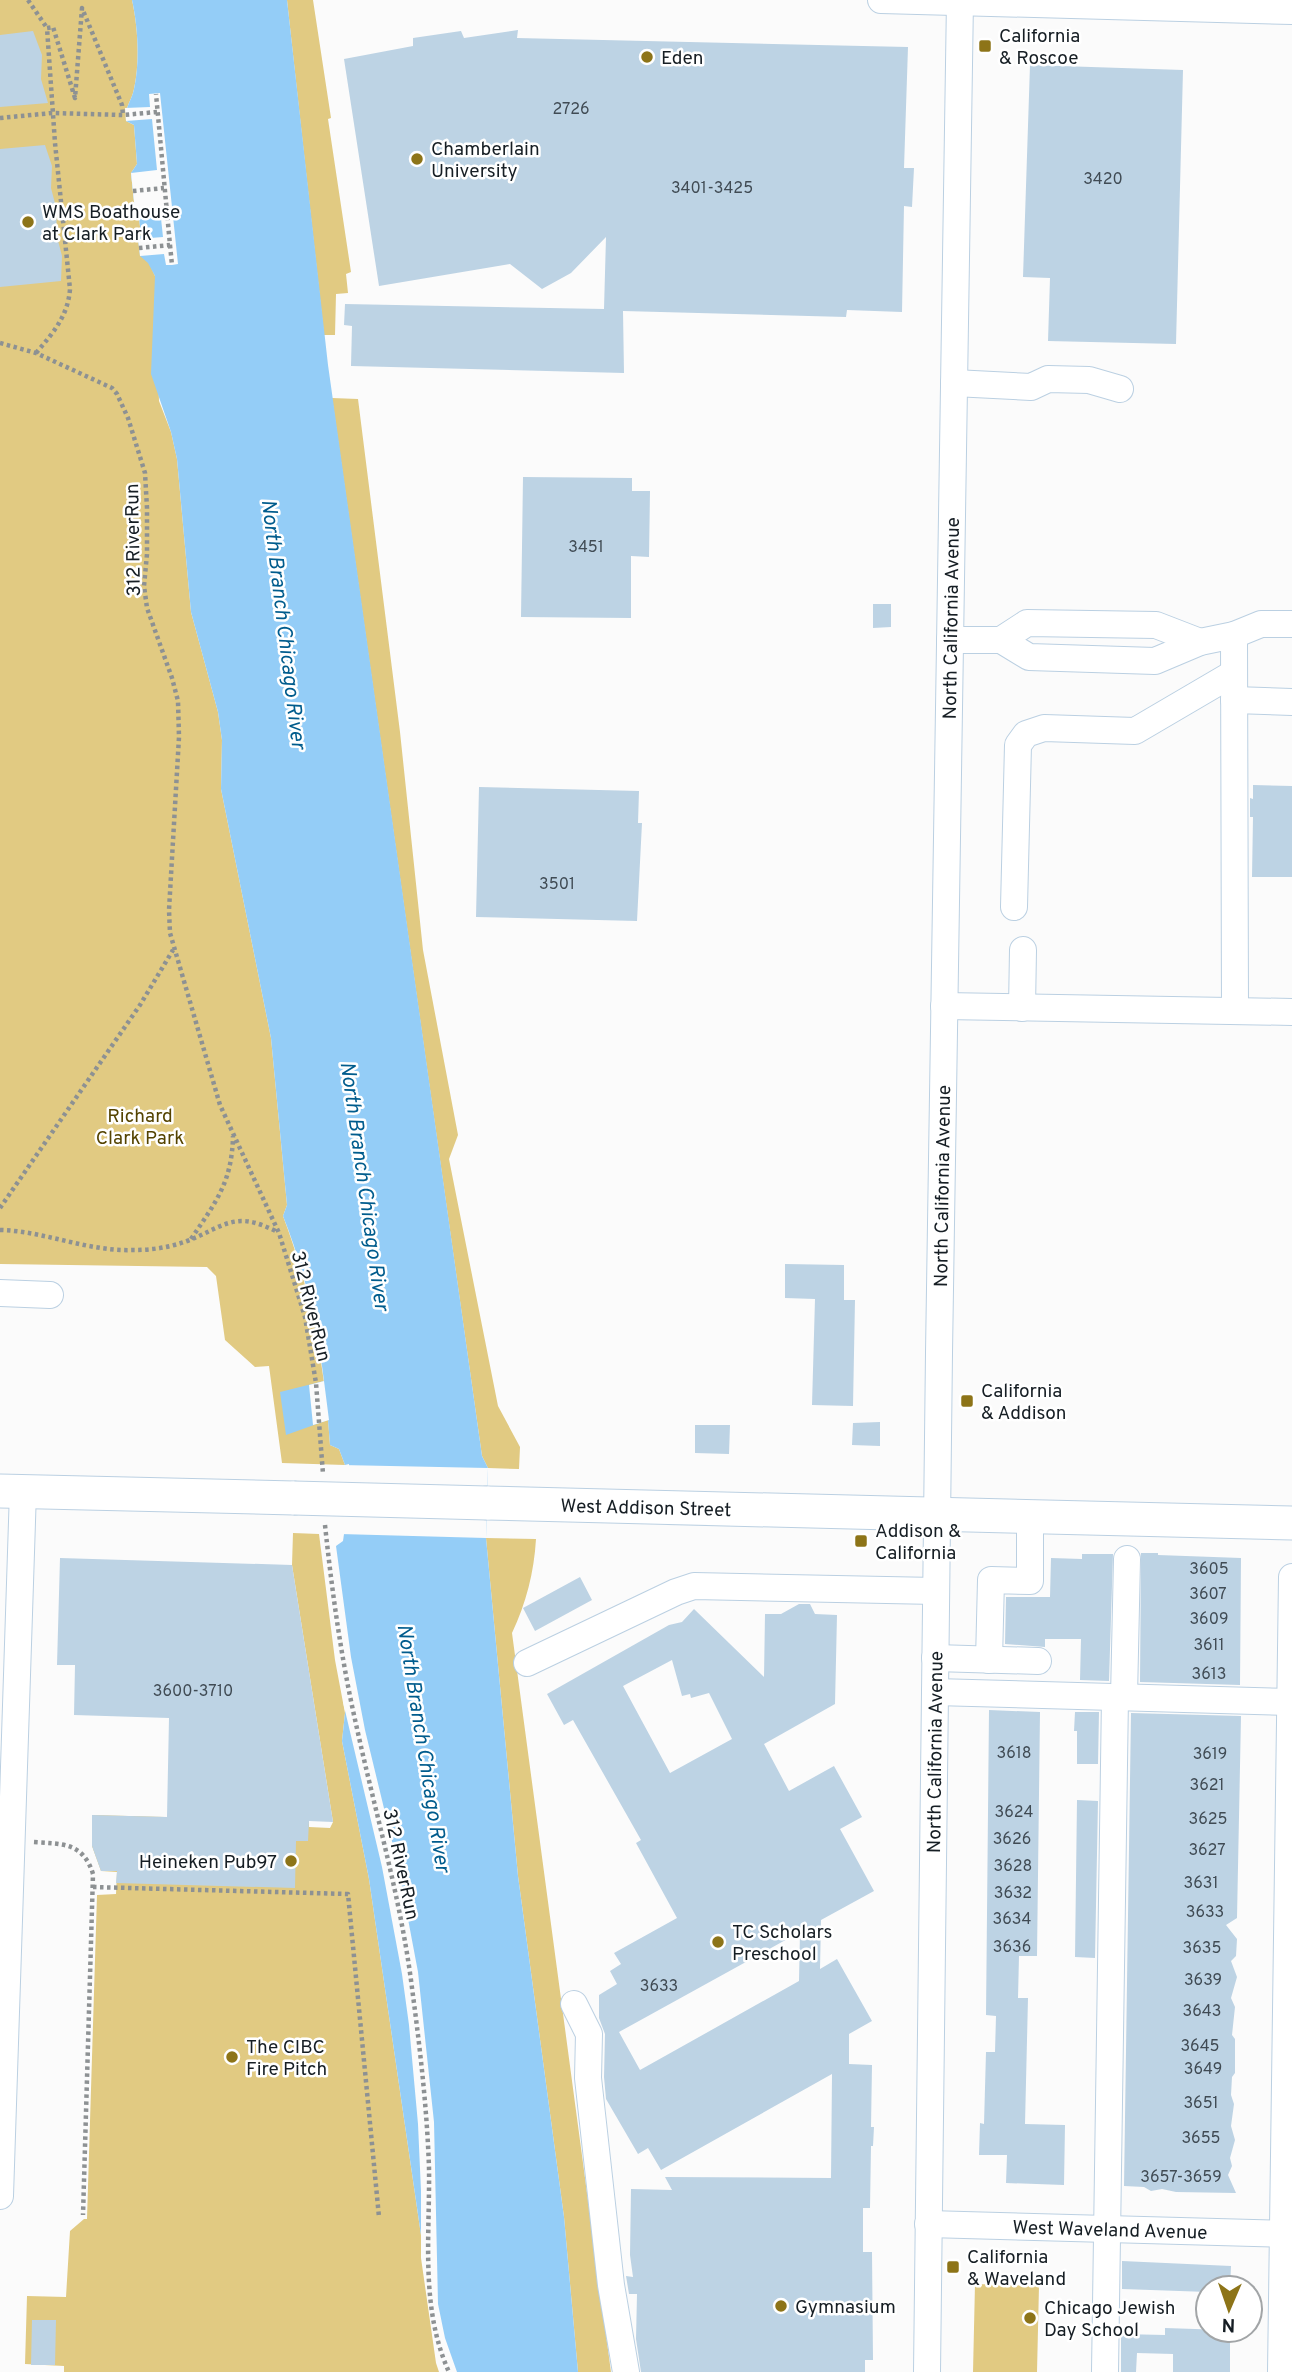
<svg xmlns="http://www.w3.org/2000/svg" width="1292" height="2372" font-family="Overpass,sans-serif">
	<style>
		.green { fill: #e1ca82 }
		.water { fill: #94cdf7 }
		.pier { fill: #fbfbfb }
		.building { fill: #bdd3e4; fill-rule: evenodd }
		.lines { fill: none; stroke-linecap: round; stroke-linejoin: round }
		.minor-casing { stroke: #bbd0e2; stroke-width: 28 }
		.major-casing { stroke: #bbd0e2; stroke-width: 35 }
		.path { stroke: #8d9193; stroke-width: 4.5; stroke-dasharray: 3.5 3.5; stroke-linecap: butt }
		.minor { stroke: #fff; stroke-width: 26 }
		.major { stroke: #fff; stroke-width: 33 }
		.major-bridge-casing { stroke: #bbd0e2; stroke-width: 35; stroke-linecap: butt }
		.major-bridge { stroke: #fff; stroke-width: 33 }
		.poi-dot { fill: #8d7418; stroke: #fff; stroke-width: 2.5 }
		.labels { text-anchor: middle; stroke-width: 5; stroke-linejoin: round; paint-order: stroke }
		.number-label { font-size: 16px; fill: #404b54 }
		.poi-label { font-size: 19px; fill: #161e24; stroke: #fff; text-anchor: start }
		.street-label { font-size: 19px; fill: #161e24; stroke: #fff }
		.park-label { font-size: 19px; fill: #544300; stroke: #fff }
		.water-label { font-size: 21px; font-style: italic; fill: #005c8d; stroke: #fff }
	</style>
	<rect width="100%" height="100%" fill="#fbfbfb"/>
	<path class="green" d="M 0,0 L 132,0 C 138,27 140,62 134,89 C 131,103 125,105 126,121 L 134,125 L 137,164 L 131,173 L 135,211 L 139,218 L 141,235 L 138,239 L 155,276 L 159,401 L 171,432 L 177,459 L 191,612 L 218,712 L 222,740 L 221,789 L 271,1038 L 287,1205 L 283,1216 C 311,1290 325,1366 330,1445 L 339,1449 L 345,1465 L 282,1463 L 269,1366 L 255,1367 L 225,1340 L 216,1276 L 207,1267 L 0,1264 Z
		M 287,0 L 313,0 L 331,118 L 328,119 L 351,272 L 346,274 L 348,293 L 336,294 L 335,335 L 324,335 Z
		M 332,398 L 358,399 L 400,732 L 423,950 L 458,1135 L 449,1159 L 498,1406 L 520,1447 L 519,1469 L 488,1468 L 482,1456 Z
		M 293,1533 L 319,1534 L 335,1660 L 345,1713 L 342,1741 L 369,1879 L 441,2372 L 64,2372 L 64,2366 L 25,2364 L 27,2296 L 66,2297 L 70,2231 L 84,2219 L 87,2219 L 97,1895 L 116,1894 L 117,1872 L 101,1871 L 92,1846 L 92,1815 L 309,1821 L 309,1827 L 330,1828 L 333,1822 L 292,1565 Z
		M 486,1538 L 536,1539 C 534,1573 526,1603 512,1633 L 611,2372 L 578,2372 L 564,2217 L 518,1876 Z
		M 975,2284 L 1039,2286 L 1037,2372 L 973,2372 Z"/>
	<path class="water" d="M 132,0 L 287,0 L 328,365 L 482,1456 L 488,1468 L 486,1538 L 518,1876 L 564,2217 L 578,2372 L 441,2372 L 369,1879 L 342,1741 L 351,1657 L 336,1546 L 343,1541 L 344,1534 L 348,1534 L 349,1464 L 345,1465 L 339,1449 L 330,1445 L 328,1420 L 286,1435 L 280,1392 L 324,1381 C 317,1324 304,1269 283,1216 L 287,1205 L 271,1038 L 221,789 L 222,740 L 218,712 L 191,612 L 177,459 L 171,432 L 151,374 L 155,276 L 148,263 L 140,256 L 138,239 L 141,235 L 139,218 L 135,211 L 131,173 L 137,164 L 134,125 L 126,121 C 125,105 131,103 134,89 C 140,62 138,27 132,0 Z"/>
	<path class="pier" d="M 160,93 L 178,264 L 172,265 L 166,265 L 164,254 L 140,256 L 138,239 L 163,237 L 160,209 L 135,211 L 131,173 L 157,170 L 152,119 L 126,121 L 125,108 L 150,107 L 149,94 Z
		M 324,1381 L 329,1420 L 313,1425 L 309,1385 Z
		M 341,1465 L 488,1468 L 486,1538 L 340,1534 L 345,1531 L 346,1468 Z
		M 351,1657 L 365,1730 L 398,1866 L 418,1972 L 434,2122 L 438,2304 L 445,2338 L 457,2372 L 439,2372 L 436,2363 L 421,2258 L 421,2191 L 418,2124 L 409,2025 L 402,1974 L 382,1867 L 343,1702 L 347,1658 Z"/>
	<path class="building" d="M 518,30 L 517,38 L 908,47 L 904,168 L 914,168 L 912,207 L 904,206 L 902,312 L 847,310 L 846,317 L 623,311 L 624,373 L 351,366 L 352,326 L 344,325 L 345,304 L 604,309 L 606,237 L 571,273 L 542,289 L 510,264 L 379,286 L 344,59 L 413,46 L 413,38 L 461,31 L 464,38 Z
		M 33,31 L 42,55 L 41,79 L 48,103 L 0,107 L 0,35 Z
		M 1030,65 L 1183,70 L 1176,344 L 1048,341 L 1050,278 L 1023,277 Z
		M 45,145 L 52,166 L 51,188 L 57,211 L 56,233 L 62,256 L 61,281 L 0,287 L 0,149 Z
		M 523,477 L 632,478 L 632,491 L 650,491 L 649,557 L 631,556 L 631,618 L 521,617 Z
		M 873,604 L 891,604 L 891,627 L 873,628 Z
		M 1253,785 L 1292,786 L 1292,877 L 1252,877 L 1253,817 L 1250,817 L 1250,798 L 1253,799 Z
		M 479,787 L 639,791 L 638,823 L 642,823 L 637,921 L 476,917 Z
		M 785,1264 L 844,1265 L 844,1300 L 855,1300 L 853,1406 L 812,1405 L 815,1299 L 785,1298 Z
		M 880,1422 L 880,1446 L 852,1445 L 853,1423 Z
		M 695,1425 L 730,1425 L 729,1454 L 695,1453 Z
		M 1141,1553 L 1158,1553 L 1158,1555 L 1241,1558 L 1240,1685 L 1140,1682 Z
		M 1082,1554 L 1113,1554 L 1109,1681 L 1080,1680 L 1081,1639 L 1045,1639 L 1045,1647 L 1005,1644 L 1006,1597 L 1050,1597 L 1051,1558 L 1082,1559 Z
		M 60,1558 L 292,1565 L 333,1822 L 309,1821 L 308,1841 L 296,1841 L 295,1888 L 116,1883 L 117,1871 L 101,1871 L 92,1846 L 92,1815 L 167,1817 L 169,1718 L 74,1715 L 75,1665 L 57,1665 Z
		M 580,1577 L 592,1600 L 535,1631 L 523,1608 Z
		M 799,1604 L 810,1604 L 815,1614 L 837,1615 L 835,1704 L 764,1744 L 789,1791 L 834,1766 L 862,1817 L 840,1829 L 874,1891 L 821,1920 L 820,1969 L 837,1959 L 872,2021 L 849,2034 L 849,2064 L 872,2065 L 871,2127 L 874,2127 L 873,2146 L 871,2146 L 870,2208 L 863,2208 L 863,2252 L 872,2252 L 873,2360 L 865,2360 L 865,2372 L 641,2372 L 636,2339 L 637,2294 L 629,2294 L 626,2276 L 633,2277 L 630,2255 L 631,2189 L 672,2190 L 665,2177 L 831,2178 L 832,2074 L 661,2170 L 648,2148 L 638,2154 L 606,2099 L 604,2077 L 605,2034 L 599,2018 L 599,1995 L 617,1984 L 610,1971 L 621,1964 L 614,1953 L 677,1918 L 636,1843 L 641,1840 L 573,1720 L 564,1725 L 547,1694 L 669,1625 L 682,1622 L 694,1609 L 764,1677 L 765,1614 L 781,1614 ZM 672,1660 L 682,1696 L 690,1694 L 691,1698 L 709,1693 L 732,1739 L 670,1773 L 623,1686 ZM 800,1932 L 799,1981 L 640,2070 L 619,2032 Z
		M 989,1710 L 1040,1712 L 1037,1956 L 1019,1956 L 1018,1998 L 1028,1998 L 1025,2124 L 1065,2125 L 1064,2185 L 1006,2183 L 1007,2155 L 979,2155 L 980,2123 L 984,2124 L 986,2052 L 995,2052 L 996,2016 L 986,2015 Z
		M 1075,1712 L 1099,1712 L 1098,1764 L 1077,1764 L 1077,1731 L 1074,1731 Z
		M 1131,1713 L 1241,1716 L 1237,1918 L 1226,1925 L 1237,1939 L 1236,1956 L 1231,1961 L 1237,1977 L 1231,1998 L 1235,2007 L 1232,2035 L 1235,2039 L 1235,2073 L 1232,2077 L 1231,2095 L 1234,2104 L 1231,2126 L 1235,2140 L 1230,2158 L 1232,2166 L 1228,2175 L 1236,2193 L 1176,2192 L 1162,2189 L 1151,2191 L 1144,2187 L 1124,2186 Z
		M 1077,1800 L 1098,1801 L 1095,1958 L 1075,1957 Z
		M 1122,2261 L 1231,2266 L 1230,2288 L 1208,2288 L 1208,2292 L 1122,2289 Z
		M 32,2320 L 56,2320 L 55,2365 L 31,2365 Z
		M 1165,2328 L 1225,2330 L 1225,2339 L 1230,2339 L 1230,2372 L 1173,2372 L 1173,2354 L 1137,2353 L 1136,2372 L 1121,2372 L 1121,2334 L 1165,2335 Z"/>
	<g class="lines">
		<defs>
			<g id="minor">
				<path d="M 881,0 L 1292,11"/>
				<path d="M 954,383 L 1031,387 L 1048,379 L 1089,380 L 1120,389"/>
				<path d="M 1234,635 L 1235,1011"/>
				<path d="M 950,640 L 1001,640 L 1027,623 L 1156,625 L 1200,642"/>
				<path d="M 1001,640 L 1029,657 L 1155,661 L 1200,642 L 1234,635 L 1261,624 L 1292,624"/>
				<path d="M 1234,700 L 1292,702"/>
				<path d="M 1014,907 L 1018,745 L 1026,734 L 1044,728 L 1135,731 L 1234,673"/>
				<path d="M 944,1006 L 1292,1012"/>
				<path d="M 1022,1008 L 1023,950"/>
				<path d="M 0,1293 L 50,1295"/>
				<path d="M 935,1658 L 1038,1661"/>
				<path d="M 989,1660 L 991,1580 L 1030,1581 L 1030,1516"/>
				<path d="M 527,1663 L 676,1592 L 694,1586 L 936,1591"/>
				<path d="M 935,1692 L 1292,1702"/>
				<path d="M 1124,1697 L 1127,1559"/>
				<path d="M 574,2004 L 589,2034 L 588,2078 L 611,2285 L 626,2372"/>
				<path d="M 0,2196 L 23,1491"/>
				<path id="s1" d="M 928,2224 L 1292,2234"/>
				<path id="s2" d="M 927,2372 L 939,1353 L 960,0"/>
				<path d="M 1105,2372 L 1115,1697"/>
				<path d="M 1281,2372 L 1292,1577"/>
			</g>
			<g id="major">
				<path d="M 0,1491 L 294,1498"/>
				<path id="s3" d="M 487,1503 L 1292,1523"/>
			</g>
		</defs>
		<use href="#minor" class="minor-casing"/>
		<use href="#major" class="major-casing"/>
		<path class="path" d="M 28,0 L 47,28
			M 0,118 L 52,113 L 123,115 L 157,112
			M 133,191 L 164,188
			M 170,245 L 172,265
			M 139,248 L 170,245 L 156,94
			M 0,343 L 36,353 L 112,388 L 117,394 L 128,418 L 145,473 L 147,508 L 147,554 L 144,586 L 147,608 L 172,678 L 178,701 L 179,737 L 169,910 L 170,933 L 220,1105 L 279,1233 L 305,1317 L 316,1383 L 323,1474
			M 36,353 C 53,333 68,316 70,289 L 55,143 L 47,28 L 53,27 L 75,98 L 82,8 L 122,105 L 123,115
			M 0,1208 L 140,1005 L 173,950
			M 0,1230 C 45,1231 88,1252 134,1250 C 153,1250 173,1247 192,1239 C 208,1233 224,1221 242,1221 C 255,1221 267,1227 278,1232
			M 191,1239 C 216,1202 232,1182 233,1136
			M 325,1525 C 332,1591 341,1658 356,1724 C 375,1812 401,1899 412,1988 C 420,2048 427,2108 429,2168 C 430,2237 420,2308 449,2372
			M 34,1842 C 62,1844 83,1842 93,1874 L 83,2215
			M 93,1887 L 348,1894 L 379,2217"/>
		<use href="#minor" class="minor"/>
		<use href="#major" class="major"/>
		<defs>
			<path id="major-bridge" d="M 294,1498 L 487,1503"/>
		</defs>
		<use href="#major-bridge" class="major-bridge-casing"/>
		<use href="#major-bridge" class="major-bridge"/>
	</g>
	<g class="poi-dot">
		<rect x="978" y="39" width="14" height="14" rx="3.5"/>
		<circle cx="647" cy="57" r="7"/>
		<circle cx="417" cy="159" r="7"/>
		<circle cx="28" cy="222" r="7"/>
		<rect x="960" y="1394" width="14" height="14" rx="3.5"/>
		<rect x="854" y="1534" width="14" height="14" rx="3.5"/>
		<circle cx="291" cy="1861" r="7"/>
		<circle cx="718" cy="1942" r="7"/>
		<circle cx="232" cy="2057" r="7"/>
		<rect x="946" y="2260" width="14" height="14" rx="3.5"/>
		<circle cx="781" cy="2306" r="7"/>
		<circle cx="1030" cy="2318" r="7"/>
	</g>
	<g class="labels">
		<g class="number-label">
			<text x="571" y="114">2726</text>
			<text x="1103" y="184">3420</text>
			<text x="712" y="193">3401-3425</text>
			<text x="586" y="552">3451</text>
			<text x="557" y="889">3501</text>
			<text x="1209" y="1574">3605</text>
			<text x="1208" y="1599">3607</text>
			<text x="1209" y="1624">3609</text>
			<text x="1209" y="1650">3611</text>
			<text x="1209" y="1679">3613</text>
			<text x="193" y="1696">3600-3710</text>
			<text x="1014" y="1758">3618</text>
			<text x="1210" y="1759">3619</text>
			<text x="1207" y="1790">3621</text>
			<text x="1014" y="1817">3624</text>
			<text x="1208" y="1824">3625</text>
			<text x="1012" y="1844">3626</text>
			<text x="1207" y="1855">3627</text>
			<text x="1013" y="1871">3628</text>
			<text x="1201" y="1888">3631</text>
			<text x="1013" y="1898">3632</text>
			<text x="1205" y="1917">3633</text>
			<text x="1012" y="1924">3634</text>
			<text x="1012" y="1952">3636</text>
			<text x="1202" y="1953">3635</text>
			<text x="1203" y="1985">3639</text>
			<text x="659" y="1991">3633</text>
			<text x="1202" y="2016">3643</text>
			<text x="1200" y="2051">3645</text>
			<text x="1203" y="2074">3649</text>
			<text x="1201" y="2108">3651</text>
			<text x="1201" y="2143">3655</text>
			<text x="1181" y="2182">3657-3659</text>
		</g>
		<g class="poi-label">
			<text x="999" y="42">California<tspan x="999" dy="22">&amp; Roscoe</tspan></text>
			<text x="661" y="64">Eden</text>
			<text x="431" y="155">Chamberlain<tspan x="431" dy="22">University</tspan></text>
			<text x="42" y="218">WMS Boathouse<tspan x="42" dy="22">at Clark Park</tspan></text>
			<text x="981" y="1397">California<tspan x="981" dy="22">&amp; Addison</tspan></text>
			<text x="875" y="1537">Addison &amp;<tspan x="875" dy="22">California</tspan></text>
			<text x="277" y="1868" text-anchor="end">Heineken Pub97</text>
			<text x="732" y="1938">TC Scholars<tspan x="732" dy="22">Preschool</tspan></text>
			<text x="246" y="2053">The CIBC<tspan x="246" dy="22">Fire Pitch</tspan></text>
			<text x="967" y="2263">California<tspan x="967" dy="22">&amp; Waveland</tspan></text>
			<text x="795" y="2313">Gymnasium</text>
			<text x="1044" y="2314">Chicago Jewish<tspan x="1044" dy="22">Day School</tspan></text>
		</g>
		<g class="street-label">
			<text transform="translate(132 540) rotate(-91)" y="7">312 RiverRun</text>
			<text dy="7" stroke="none"><textPath href="#s2" startOffset="1754">North California Avenue</textPath></text>
			<text dy="7" stroke="none"><textPath href="#s2" startOffset="1186">North California Avenue</textPath></text>
			<text transform="translate(312 1306) rotate(76)" y="7">312 RiverRun</text>
			<text dy="7" stroke="none"><textPath href="#s3" startOffset="159">West Addison Street</textPath></text>
			<text dy="7" stroke="none"><textPath href="#s2" startOffset="620">North California Avenue</textPath></text>
			<text transform="translate(402 1864) rotate(78)" y="7">312 RiverRun</text>
			<text dy="7" stroke="none"><textPath href="#s1" startOffset="182">West Waveland Avenue</textPath></text>
		</g>
		<g class="park-label">
			<text x="140" y="1122">Richard<tspan x="140" dy="22">Clark Park</tspan></text>
		</g>
		<g class="water-label">
			<text transform="translate(284 624) rotate(83)" y="7">North Branch Chicago River</text>
			<text transform="translate(365 1186) rotate(82)" y="7">North Branch Chicago River</text>
			<text transform="translate(424 1748) rotate(81)" y="7">North Branch Chicago River</text>
		</g>
	</g>
	<g transform="translate(1229 2309) rotate(182)"><circle r="33" fill="#ffffff" stroke="#a2a5a7" stroke-width="2"/>
	<path d="M0-5L12 26L0 18L-12 26Z" fill="#8d7418"/>
	<text y="-10" font-size="19" font-weight="bold" text-anchor="middle" fill="#161e24">N</text>
	</g>
</svg>
